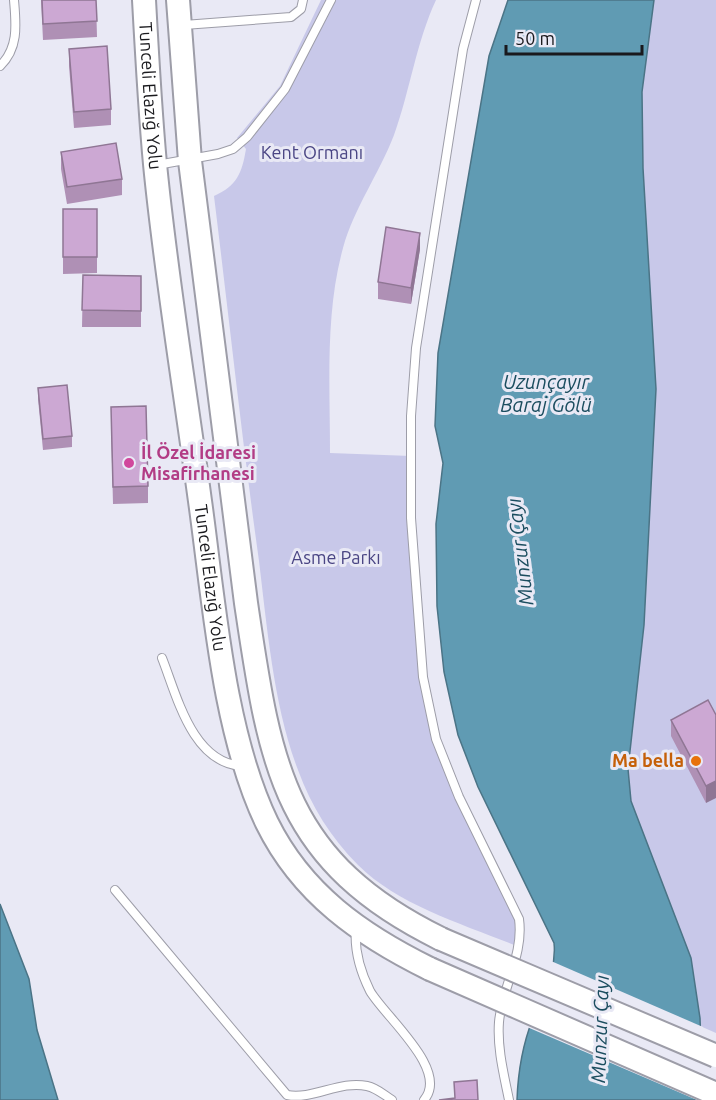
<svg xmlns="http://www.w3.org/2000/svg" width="716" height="1100" font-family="Ubuntu,sans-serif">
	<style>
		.green { fill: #c8c8e9 }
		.water { fill: #609bb3; stroke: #4b7486; stroke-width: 1.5 }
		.pier { fill: #e9e9f5 }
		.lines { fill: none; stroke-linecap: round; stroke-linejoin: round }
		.lane-casing { stroke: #9d9da8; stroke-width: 10 }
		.primary-casing { stroke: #9d9da8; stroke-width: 26 }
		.lane { stroke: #fff; stroke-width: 8 }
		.primary { stroke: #fff; stroke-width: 22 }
		.primary-bridge-casing { stroke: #9d9da8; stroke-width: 26; stroke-linecap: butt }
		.primary-bridge { stroke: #fff; stroke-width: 22 }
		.wall { fill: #af90b5 }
		.shaded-wall { fill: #8f7694 }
		.building { fill: #cca8d3; stroke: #8f7694; stroke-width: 1.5 }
		.hotel-dot { fill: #d1479c; stroke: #e9e9f5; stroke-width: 2 }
		.food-dot { fill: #e8710a; stroke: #e9e9f5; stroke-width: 2 }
		.labels { text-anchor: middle; stroke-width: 6; stroke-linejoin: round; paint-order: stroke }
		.street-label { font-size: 18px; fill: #19191d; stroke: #e9e9f5 }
		.park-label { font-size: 18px; fill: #4a4584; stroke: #e9e9f5 }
		.hotel-label { font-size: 18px; font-weight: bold; fill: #b23c85; stroke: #e9e9f5; text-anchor: start }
		.food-label { font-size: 18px; font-weight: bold; fill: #c56008; stroke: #e9e9f5; text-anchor: end }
		.water-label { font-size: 20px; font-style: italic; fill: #1b4d5f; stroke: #e9e9f5 }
	</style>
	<rect width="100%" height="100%" fill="#e9e9f5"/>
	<path class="green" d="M 321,0 L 436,0 C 416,43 410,91 394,135 C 379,174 354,208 343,248 C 325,313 330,386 330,453 L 411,456 L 423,677 L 436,739 L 516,910 L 519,947 C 466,925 399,906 358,865 C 331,838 311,806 298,770 C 274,708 267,627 259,561 C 242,440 229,318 214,196 C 237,186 242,173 246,149 L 237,138 L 280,86 Z
		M 654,0 L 716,0 L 716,1033 L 700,1026 L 665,892 L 631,801 L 628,769 L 644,625 L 656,389 L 643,168 L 642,92 Z"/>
	<path class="water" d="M 508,0 L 654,0 L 642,92 L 643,168 L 656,389 L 644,625 L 628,769 L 631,801 L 691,958 L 700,1018 L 703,1100 L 517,1100 C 518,1071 522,1046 533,1018 C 542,993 557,971 554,943 L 478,787 L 458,735 L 444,672 L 437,606 L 436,524 L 443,463 L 435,426 L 438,353 L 489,56 Z
		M 0,904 L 29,979 L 37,1030 L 58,1100 L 0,1100 Z"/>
	<path class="pier" d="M 551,961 L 703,1027 L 706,1100 L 697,1100 L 527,1027 Z"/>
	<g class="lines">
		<defs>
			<path id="lane" d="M 476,0 L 463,49 L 416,348 L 411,416 L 411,518 L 423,677 L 436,739 L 459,797 L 519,919 C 524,955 502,987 499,1022 C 497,1048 504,1075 509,1100
				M 184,25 L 291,17 L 301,9 L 303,0
				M 0,66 C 19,48 16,24 14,0
				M 157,165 L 218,154 L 233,149 L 247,137 L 285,89 L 331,0
				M 162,658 C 177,696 192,762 241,766
				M 115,890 L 287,1095 C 313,1100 340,1080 367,1086 C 377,1088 384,1095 392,1100
				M 356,928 C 354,950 360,971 370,991 C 385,1017 450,1070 424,1100"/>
			<g id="primary">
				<path id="s1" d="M 144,0 C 147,55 150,110 155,164 C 166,277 185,389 200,501 C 214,601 223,732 267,823 C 302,894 361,935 430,969"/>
				<path d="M 178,0 L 190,161 L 246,603 C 270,764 282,861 441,939"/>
			</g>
		</defs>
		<use href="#lane" class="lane-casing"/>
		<use href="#primary" class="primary-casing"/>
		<use href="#lane" class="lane"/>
		<use href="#primary" class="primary"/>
		<defs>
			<path id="primary-bridge" d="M 441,939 L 716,1056
				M 430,969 L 716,1094"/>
		</defs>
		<use href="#primary-bridge" class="primary-bridge-casing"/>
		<use href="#primary-bridge" class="primary-bridge"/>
	</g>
	<path class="wall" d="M 41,0 L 96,0 L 97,37 L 43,40 Z
		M 69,49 L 111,109 L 111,125 L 74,128 L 69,66 Z
		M 61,152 L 122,179 L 122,195 L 67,204 L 61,169 Z
		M 63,209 L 97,209 L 97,273 L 63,274 Z
		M 420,249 L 411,304 L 378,299 L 378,282 Z
		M 83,275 L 141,276 L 141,327 L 82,327 Z
		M 38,388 L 72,436 L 72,447 L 43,450 L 38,399 Z
		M 111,424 L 148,486 L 148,503 L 113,504 Z
		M 716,715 L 706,803 L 671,736 L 671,720 Z"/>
	<path class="shaded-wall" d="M 420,233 L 420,249 L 411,304 L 411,288 Z
		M 716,781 L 716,798 L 706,803 L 706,786 Z"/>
	<path class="building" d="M 42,0 L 96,0 L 97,21 L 43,24 Z
		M 107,46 L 111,109 L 74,112 L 69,49 Z
		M 116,143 L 122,179 L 67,187 L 61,152 Z
		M 63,209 L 97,209 L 97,257 L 63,257 Z
		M 386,227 L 420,233 L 411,288 L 378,282 Z
		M 83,275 L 141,276 L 141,311 L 82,310 Z
		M 67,385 L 72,436 L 43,439 L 38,388 Z
		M 146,406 L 148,486 L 113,487 L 111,407 Z
		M 708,700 L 716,715 L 716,781 L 706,786 L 671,720 Z
		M 477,1080 L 478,1100 L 439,1100 L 455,1098 L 454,1082 Z"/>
	<circle class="hotel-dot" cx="129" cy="463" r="6"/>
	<circle class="food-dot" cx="696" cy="761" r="6"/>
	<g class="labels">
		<g class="street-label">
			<text dy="6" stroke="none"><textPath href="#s1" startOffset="96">Tunceli Elazığ Yolu</textPath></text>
			<text dy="6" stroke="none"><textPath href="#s1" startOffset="582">Tunceli Elazığ Yolu</textPath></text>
		</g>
		<g class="park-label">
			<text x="312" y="159">Kent Ormanı</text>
			<text x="336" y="564">Asme Parkı</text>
		</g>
		<g class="hotel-label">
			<text x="141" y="459">İl Özel İdaresi<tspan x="141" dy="21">Misafirhanesi</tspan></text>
		</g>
		<g class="food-label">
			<text x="684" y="767">Ma bella</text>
		</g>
		<g class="water-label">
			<text x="546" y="389">Uzunçayır<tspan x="546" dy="23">Baraj Gölü</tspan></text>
			<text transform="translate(520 552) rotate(-97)" y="7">Munzur Çayı</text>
			<text transform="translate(600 1029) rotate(-88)" y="7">Munzur Çayı</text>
		</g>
	</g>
	<path d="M506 45v9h136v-9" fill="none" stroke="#19191d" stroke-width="3"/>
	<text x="515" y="45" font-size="18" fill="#19191d" stroke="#e9e9f5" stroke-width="4.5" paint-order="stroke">50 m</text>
</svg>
